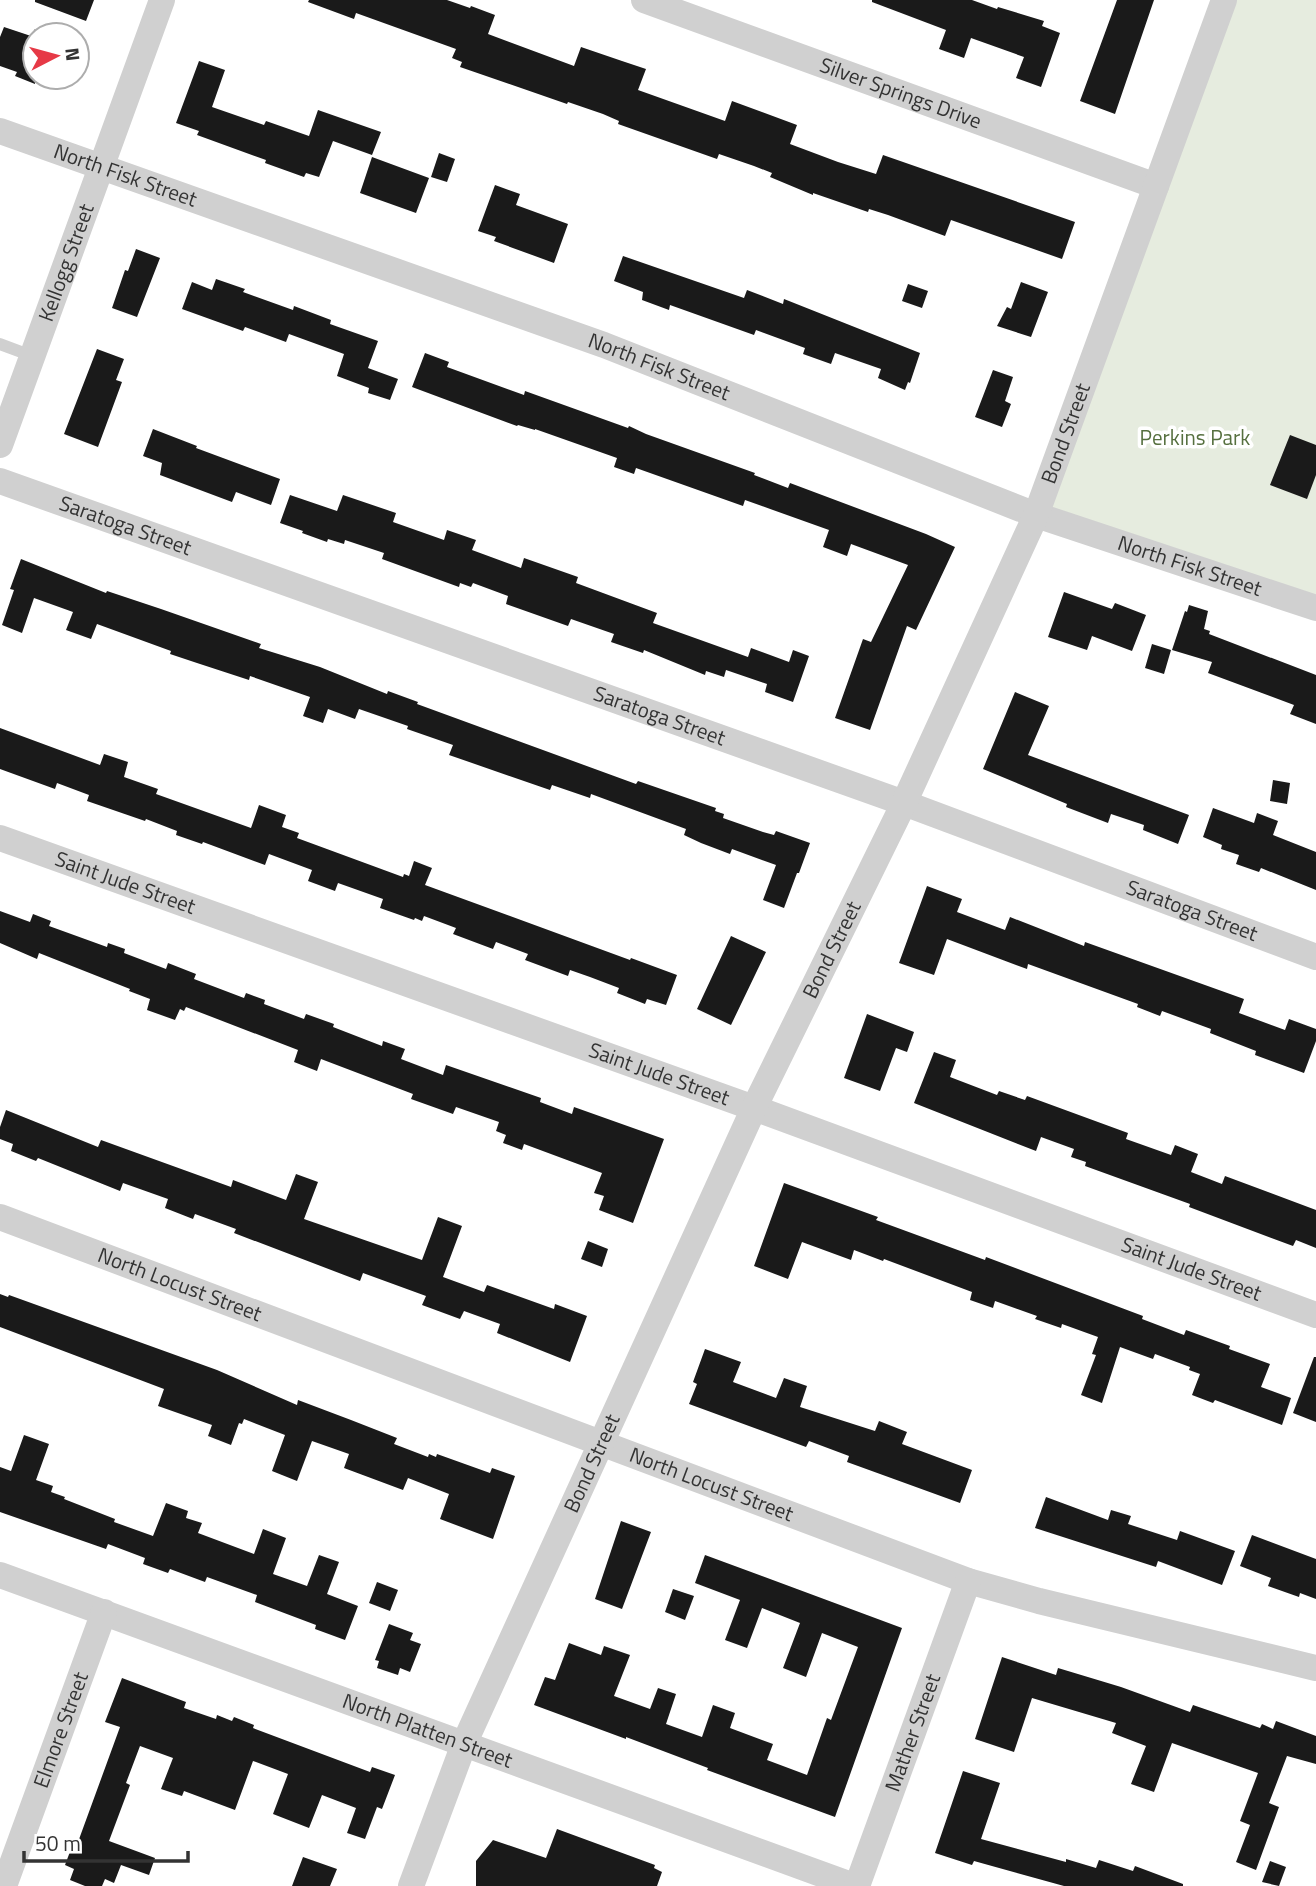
<svg xmlns="http://www.w3.org/2000/svg" width="1316" height="1886" font-family="'Titillium Web',sans-serif">
	<style>
		.green { fill: #e6ecdf }
		.building { fill: #1a1a1a }
		.lines { fill: none; stroke-linecap: round; stroke-linejoin: round }
		.service { stroke: #d0d0d0; stroke-width: 12 }
		.minor { stroke: #d0d0d0; stroke-width: 26 }
		.labels { text-anchor: middle; stroke-width: 7; stroke-linejoin: round; paint-order: stroke }
		.street-label { font-size: 21px; fill: #333; stroke: #fff }
		.park-label { font-size: 21px; fill: #56703f; stroke: #fff }
	</style>
	<rect width="100%" height="100%" fill="#fff"/>
	<path class="green" d="M 1225,0 L 1316,0 L 1316,609 L 1036,515 Z"/>
	<path class="building" d="M 35,0 L 94,0 L 86,21 L 35,2 Z
		M 309,0 L 447,0 L 470,8 L 471,6 L 495,15 L 488,34 L 574,66 L 581,47 L 622,61 L 646,69 L 638,90 L 725,121 L 732,101 L 797,125 L 790,144 L 838,162 L 876,174 L 883,155 L 1075,222 L 1062,259 L 951,220 L 945,236 L 888,215 L 869,209 L 868,212 L 813,193 L 813,195 L 770,177 L 772,173 L 754,166 L 719,154 L 717,159 L 618,124 L 619,121 L 603,114 L 568,102 L 567,104 L 460,67 L 462,62 L 452,58 L 456,49 L 356,13 L 354,19 L 308,2 Z
		M 872,0 L 972,0 L 997,9 L 998,7 L 1044,21 L 1042,26 L 1060,33 L 1041,87 L 1016,78 L 1024,57 L 971,38 L 964,58 L 939,49 L 946,30 L 872,2 Z
		M 1117,0 L 1154,0 L 1115,114 L 1080,101 Z
		M 4,27 L 31,36 L 35,29 L 35,84 L 15,76 L 17,72 L 0,66 L 0,37 Z
		M 199,61 L 225,70 L 212,107 L 264,125 L 266,121 L 309,136 L 318,110 L 381,132 L 372,155 L 333,141 L 319,177 L 306,173 L 304,177 L 265,163 L 266,160 L 197,135 L 199,131 L 176,123 Z
		M 439,153 L 455,159 L 447,182 L 431,177 Z
		M 372,157 L 429,178 L 416,213 L 360,193 Z
		M 495,185 L 520,194 L 516,205 L 568,224 L 554,263 L 494,241 L 496,237 L 478,231 Z
		M 136,249 L 160,258 L 137,317 L 112,308 L 125,270 L 128,271 Z
		M 623,256 L 744,298 L 747,290 L 783,304 L 784,299 L 920,353 L 910,383 L 908,382 L 905,390 L 878,378 L 881,369 L 835,353 L 831,364 L 803,354 L 805,348 L 756,330 L 754,335 L 670,305 L 669,310 L 642,300 L 643,292 L 614,281 Z
		M 216,279 L 245,289 L 243,292 L 293,310 L 294,306 L 331,320 L 330,324 L 378,341 L 368,368 L 398,379 L 390,400 L 368,393 L 369,388 L 337,376 L 344,354 L 289,334 L 286,342 L 245,327 L 243,331 L 182,309 L 192,282 L 212,290 Z
		M 1021,282 L 1048,292 L 1031,337 L 997,326 L 1007,307 L 1011,309 Z
		M 908,284 L 928,291 L 922,308 L 902,301 Z
		M 97,349 L 124,359 L 116,380 L 122,382 L 98,447 L 64,434 Z
		M 425,353 L 449,362 L 447,367 L 524,395 L 525,391 L 628,428 L 629,426 L 646,434 L 755,473 L 754,475 L 788,488 L 790,483 L 926,534 L 955,547 L 916,630 L 907,626 L 870,730 L 835,718 L 863,639 L 871,642 L 908,565 L 851,544 L 847,556 L 823,547 L 829,530 L 745,500 L 743,506 L 636,468 L 634,474 L 614,467 L 617,458 L 535,429 L 535,430 L 518,425 L 517,426 L 412,387 Z
		M 993,370 L 1013,377 L 1005,401 L 1011,404 L 1002,427 L 975,417 Z
		M 153,429 L 197,446 L 196,448 L 280,479 L 271,505 L 236,492 L 232,502 L 160,475 L 162,463 L 143,456 Z
		M 1290,435 L 1316,445 L 1316,475 L 1307,499 L 1270,485 Z
		M 290,495 L 337,511 L 343,495 L 396,513 L 393,522 L 444,540 L 447,530 L 476,540 L 472,550 L 521,568 L 524,558 L 578,577 L 576,583 L 657,613 L 653,623 L 748,657 L 751,648 L 789,662 L 793,650 L 809,656 L 793,702 L 765,692 L 767,684 L 726,670 L 724,677 L 706,671 L 705,675 L 644,650 L 643,653 L 611,642 L 614,634 L 571,619 L 568,626 L 506,604 L 508,596 L 473,583 L 471,587 L 460,583 L 459,587 L 382,559 L 384,553 L 345,540 L 344,544 L 328,539 L 327,542 L 302,533 L 303,531 L 280,523 Z
		M 21,559 L 106,593 L 107,591 L 161,609 L 261,644 L 259,648 L 320,667 L 387,694 L 388,691 L 418,702 L 417,704 L 636,784 L 638,781 L 716,808 L 715,811 L 724,814 L 723,818 L 763,832 L 774,835 L 776,831 L 810,843 L 799,873 L 797,873 L 784,908 L 763,900 L 776,865 L 732,849 L 730,854 L 701,843 L 684,835 L 686,829 L 591,794 L 590,798 L 552,785 L 550,790 L 449,755 L 453,745 L 407,729 L 408,726 L 359,709 L 355,719 L 328,709 L 323,723 L 303,716 L 310,697 L 250,676 L 249,680 L 197,663 L 170,654 L 171,651 L 97,624 L 91,639 L 66,630 L 73,612 L 34,598 L 22,633 L 2,625 L 14,590 L 10,589 Z
		M 1064,592 L 1112,609 L 1115,603 L 1146,615 L 1132,651 L 1092,636 L 1087,650 L 1048,637 Z
		M 1189,605 L 1208,611 L 1204,629 L 1210,631 L 1209,634 L 1316,675 L 1316,724 L 1290,714 L 1294,705 L 1208,673 L 1212,662 L 1172,650 L 1185,611 L 1187,612 Z
		M 1152,644 L 1171,650 L 1164,674 L 1145,668 Z
		M 1015,692 L 1049,706 L 1028,755 L 1189,815 L 1178,844 L 1143,830 L 1144,825 L 1111,814 L 1108,823 L 1066,807 L 1067,804 L 983,769 Z
		M 0,728 L 100,765 L 104,754 L 128,762 L 124,777 L 158,789 L 156,794 L 251,828 L 259,805 L 286,815 L 282,827 L 299,833 L 297,838 L 403,877 L 404,874 L 409,876 L 414,861 L 432,868 L 425,885 L 630,960 L 631,958 L 677,975 L 666,1005 L 647,999 L 645,1004 L 617,993 L 619,988 L 590,977 L 570,970 L 568,976 L 525,960 L 528,954 L 496,942 L 493,949 L 453,934 L 456,928 L 424,916 L 422,921 L 415,918 L 414,920 L 380,908 L 383,899 L 338,883 L 335,891 L 308,881 L 312,870 L 269,854 L 265,865 L 203,842 L 202,844 L 176,835 L 177,831 L 146,819 L 145,821 L 87,801 L 89,795 L 57,783 L 55,789 L 0,769 Z
		M 1273,780 L 1290,783 L 1287,804 L 1270,801 Z
		M 1213,808 L 1254,823 L 1257,813 L 1278,821 L 1273,835 L 1316,852 L 1316,890 L 1261,868 L 1259,872 L 1236,864 L 1239,855 L 1221,849 L 1222,845 L 1203,837 Z
		M 927,886 L 962,899 L 957,912 L 1005,930 L 1010,917 L 1084,946 L 1085,942 L 1244,999 L 1239,1013 L 1285,1030 L 1289,1019 L 1316,1029 L 1316,1041 L 1304,1073 L 1255,1055 L 1256,1051 L 1210,1033 L 1211,1029 L 1162,1011 L 1160,1016 L 1137,1007 L 1138,1004 L 1028,964 L 1027,969 L 947,939 L 934,975 L 899,963 Z
		M 0,911 L 30,922 L 33,914 L 51,921 L 49,926 L 107,947 L 108,943 L 125,949 L 124,953 L 166,969 L 168,963 L 196,974 L 194,979 L 244,998 L 246,993 L 265,1000 L 264,1004 L 304,1019 L 306,1014 L 334,1024 L 333,1027 L 382,1046 L 383,1041 L 405,1049 L 401,1059 L 443,1075 L 446,1065 L 541,1098 L 540,1102 L 572,1114 L 574,1107 L 664,1139 L 633,1223 L 599,1210 L 604,1196 L 594,1193 L 602,1173 L 524,1144 L 522,1150 L 503,1143 L 506,1135 L 496,1131 L 499,1122 L 456,1107 L 453,1114 L 411,1099 L 413,1094 L 321,1059 L 317,1071 L 294,1062 L 298,1050 L 186,1007 L 184,1011 L 180,1009 L 175,1020 L 147,1010 L 150,999 L 129,991 L 130,989 L 39,953 L 37,959 L 0,943 Z
		M 731,936 L 766,952 L 731,1025 L 697,1009 Z
		M 867,1014 L 914,1032 L 907,1052 L 896,1048 L 880,1091 L 844,1078 Z
		M 934,1052 L 956,1060 L 950,1077 L 997,1095 L 999,1091 L 1025,1100 L 1027,1096 L 1128,1133 L 1126,1139 L 1171,1155 L 1175,1145 L 1198,1154 L 1191,1172 L 1222,1184 L 1225,1176 L 1316,1210 L 1316,1248 L 1296,1240 L 1293,1246 L 1189,1207 L 1190,1204 L 1085,1166 L 1086,1162 L 1071,1157 L 1074,1149 L 1041,1137 L 1036,1151 L 914,1103 Z
		M 6,1110 L 98,1147 L 101,1140 L 231,1187 L 233,1180 L 286,1200 L 296,1174 L 318,1182 L 304,1219 L 422,1260 L 438,1217 L 462,1226 L 443,1277 L 484,1292 L 487,1285 L 554,1309 L 555,1304 L 587,1316 L 570,1362 L 497,1333 L 500,1324 L 464,1311 L 460,1319 L 422,1305 L 426,1296 L 363,1273 L 360,1281 L 234,1233 L 236,1229 L 195,1214 L 193,1219 L 165,1208 L 168,1199 L 123,1183 L 120,1191 L 38,1158 L 36,1161 L 11,1151 L 13,1144 L 0,1139 L 0,1127 Z
		M 784,1183 L 878,1217 L 876,1220 L 985,1260 L 986,1257 L 1143,1316 L 1142,1319 L 1184,1335 L 1186,1330 L 1230,1346 L 1229,1349 L 1270,1364 L 1261,1387 L 1291,1398 L 1282,1425 L 1215,1400 L 1213,1403 L 1192,1395 L 1200,1374 L 1189,1370 L 1190,1367 L 1155,1354 L 1153,1359 L 1120,1347 L 1102,1403 L 1081,1395 L 1096,1355 L 1092,1354 L 1098,1337 L 1062,1324 L 1061,1328 L 1035,1319 L 1037,1316 L 995,1301 L 993,1308 L 970,1300 L 972,1292 L 884,1259 L 883,1261 L 854,1250 L 851,1260 L 802,1242 L 788,1279 L 754,1266 Z
		M 588,1241 L 608,1249 L 602,1267 L 581,1259 Z
		M 0,1294 L 8,1297 L 9,1295 L 217,1370 L 297,1405 L 298,1400 L 351,1420 L 397,1438 L 394,1444 L 428,1457 L 429,1454 L 436,1457 L 437,1454 L 490,1473 L 492,1468 L 515,1476 L 493,1539 L 440,1519 L 449,1494 L 408,1478 L 403,1490 L 344,1468 L 349,1454 L 312,1441 L 297,1481 L 272,1471 L 285,1435 L 244,1419 L 242,1424 L 239,1423 L 231,1445 L 208,1436 L 212,1425 L 158,1406 L 164,1389 L 0,1327 Z
		M 705,1349 L 741,1362 L 733,1382 L 776,1398 L 784,1378 L 807,1386 L 800,1407 L 875,1431 L 879,1421 L 907,1432 L 902,1444 L 972,1470 L 960,1503 L 847,1462 L 849,1456 L 809,1441 L 806,1447 L 689,1404 L 697,1384 L 693,1382 Z
		M 1314,1357 L 1316,1357 L 1316,1422 L 1293,1413 Z
		M 24,1435 L 49,1444 L 36,1480 L 53,1486 L 51,1492 L 65,1497 L 64,1499 L 115,1519 L 114,1522 L 153,1536 L 166,1503 L 188,1511 L 186,1518 L 202,1523 L 198,1533 L 254,1554 L 263,1529 L 286,1538 L 273,1574 L 307,1586 L 319,1555 L 339,1562 L 327,1594 L 358,1606 L 345,1640 L 315,1629 L 316,1625 L 255,1602 L 257,1595 L 207,1577 L 205,1582 L 170,1569 L 168,1573 L 143,1564 L 145,1558 L 108,1544 L 106,1549 L 0,1512 L 0,1467 L 11,1471 Z
		M 1046,1497 L 1108,1520 L 1111,1510 L 1131,1516 L 1128,1524 L 1177,1540 L 1180,1531 L 1235,1551 L 1222,1585 L 1158,1561 L 1156,1567 L 1035,1528 Z
		M 621,1521 L 651,1532 L 622,1609 L 595,1599 Z
		M 1252,1535 L 1316,1559 L 1316,1599 L 1300,1593 L 1299,1597 L 1268,1586 L 1271,1578 L 1240,1566 Z
		M 705,1555 L 902,1628 L 835,1817 L 707,1770 L 708,1768 L 626,1737 L 626,1739 L 534,1705 L 545,1677 L 555,1680 L 569,1643 L 601,1655 L 604,1646 L 630,1655 L 614,1696 L 650,1709 L 658,1688 L 676,1694 L 666,1724 L 702,1737 L 713,1705 L 735,1713 L 730,1728 L 773,1744 L 767,1760 L 807,1775 L 827,1718 L 831,1720 L 858,1647 L 822,1633 L 806,1677 L 783,1668 L 800,1623 L 762,1608 L 747,1648 L 725,1640 L 740,1600 L 695,1583 Z
		M 377,1582 L 398,1590 L 390,1611 L 369,1603 Z
		M 673,1589 L 694,1596 L 685,1620 L 665,1612 Z
		M 389,1624 L 413,1633 L 410,1640 L 421,1644 L 410,1672 L 400,1668 L 398,1675 L 377,1668 L 379,1661 L 375,1660 Z
		M 1002,1657 L 1056,1675 L 1058,1668 L 1121,1687 L 1190,1712 L 1193,1705 L 1260,1728 L 1262,1724 L 1273,1729 L 1276,1721 L 1316,1736 L 1316,1764 L 1287,1756 L 1269,1803 L 1279,1807 L 1256,1870 L 1236,1862 L 1250,1825 L 1240,1821 L 1258,1773 L 1172,1743 L 1154,1792 L 1131,1784 L 1146,1746 L 1112,1733 L 1116,1723 L 1032,1698 L 1014,1752 L 975,1739 Z
		M 122,1678 L 186,1702 L 184,1708 L 216,1719 L 217,1715 L 232,1721 L 234,1717 L 254,1725 L 253,1728 L 370,1772 L 372,1767 L 395,1775 L 382,1809 L 377,1807 L 365,1839 L 347,1833 L 356,1808 L 322,1795 L 309,1828 L 273,1814 L 288,1774 L 253,1761 L 235,1810 L 184,1791 L 182,1796 L 161,1789 L 173,1758 L 140,1746 L 126,1783 L 130,1785 L 109,1841 L 155,1858 L 149,1875 L 121,1865 L 114,1883 L 105,1879 L 102,1886 L 85,1886 L 70,1880 L 74,1869 L 65,1865 L 74,1841 L 78,1842 L 120,1727 L 105,1722 Z
		M 963,1771 L 1000,1783 L 981,1839 L 1066,1862 L 1066,1859 L 1096,1868 L 1099,1860 L 1133,1871 L 1135,1866 L 1183,1884 L 1183,1886 L 1064,1886 L 974,1861 L 972,1865 L 935,1853 Z
		M 557,1829 L 655,1865 L 654,1868 L 662,1872 L 657,1886 L 476,1886 L 476,1861 L 493,1840 L 546,1858 Z
		M 303,1857 L 337,1869 L 330,1886 L 292,1886 Z
		M 1270,1861 L 1286,1867 L 1279,1886 L 1262,1882 Z"/>
	<g class="lines">
		<path class="service" d="M 0,344 L 32,356"/>
		<g class="minor">
			<path id="s1" d="M 644,0 L 1156,186"/>
			<path id="s2" d="M 0,131 L 604,345 L 1036,515 L 1316,608"/>
			<path id="s3" d="M 0,445 L 162,0"/>
			<path id="s4" d="M 0,481 L 904,803 L 1316,957"/>
			<path id="s5" d="M 0,838 L 754,1108 L 1316,1315"/>
			<path id="s6" d="M 0,1217 L 968,1581 L 1039,1601 L 1316,1668"/>
			<path id="s7" d="M 0,1575 L 854,1886"/>
			<path id="s8" d="M 4,1886 L 104,1612"/>
			<path id="s9" d="M 411,1886 L 464,1744 L 754,1108 L 904,803 L 1036,515 L 1224,0"/>
			<path id="s10" d="M 857,1886 L 968,1581"/>
		</g>
	</g>
	<g class="labels">
		<g class="street-label">
			<text dy="7" stroke="none"><textPath href="#s1" startOffset="273">Silver Springs Drive</textPath></text>
			<text dy="7" stroke="none"><textPath href="#s2" startOffset="133">North Fisk Street</textPath></text>
			<text dy="7" stroke="none"><textPath href="#s3" startOffset="194">Kellogg Street</textPath></text>
			<text dy="7" stroke="none"><textPath href="#s2" startOffset="700">North Fisk Street</textPath></text>
			<text dy="7" stroke="none"><textPath href="#s9" startOffset="1594">Bond Street</textPath></text>
			<text dy="7" stroke="none"><textPath href="#s4" startOffset="133">Saratoga Street</textPath></text>
			<text dy="7" stroke="none"><textPath href="#s2" startOffset="1267">North Fisk Street</textPath></text>
			<text dy="7" stroke="none"><textPath href="#s4" startOffset="700">Saratoga Street</textPath></text>
			<text dy="7" stroke="none"><textPath href="#s5" startOffset="133">Saint Jude Street</textPath></text>
			<text dy="7" stroke="none"><textPath href="#s4" startOffset="1267">Saratoga Street</textPath></text>
			<text dy="7" stroke="none"><textPath href="#s9" startOffset="1027">Bond Street</textPath></text>
			<text dy="7" stroke="none"><textPath href="#s5" startOffset="700">Saint Jude Street</textPath></text>
			<text dy="7" stroke="none"><textPath href="#s5" startOffset="1267">Saint Jude Street</textPath></text>
			<text dy="7" stroke="none"><textPath href="#s6" startOffset="192">North Locust Street</textPath></text>
			<text dy="7" stroke="none"><textPath href="#s9" startOffset="460">Bond Street</textPath></text>
			<text dy="7" stroke="none"><textPath href="#s6" startOffset="760">North Locust Street</textPath></text>
			<text dy="7" stroke="none"><textPath href="#s8" startOffset="166">Elmore Street</textPath></text>
			<text dy="7" stroke="none"><textPath href="#s7" startOffset="455">North Platten Street</textPath></text>
			<text dy="7" stroke="none"><textPath href="#s10" startOffset="163">Mather Street</textPath></text>
		</g>
		<g class="park-label">
			<text x="1195" y="445">Perkins Park</text>
		</g>
	</g>
	<g transform="translate(56 56) rotate(84)"><circle r="33" fill="#ffffff" stroke="#adadad" stroke-width="2"/>
	<path d="M0-5L12 26L0 18L-12 26Z" fill="#e63946"/>
	<text y="-10" font-size="19" font-weight="bold" text-anchor="middle" fill="#333333">N</text>
	</g>
	<path d="M24 1851v10h164v-10" fill="none" stroke="#333333" stroke-width="3.5"/>
	<text x="35" y="1851" font-size="21" fill="#333333" stroke="#ffffff" stroke-width="5" paint-order="stroke">50 m</text>
</svg>
